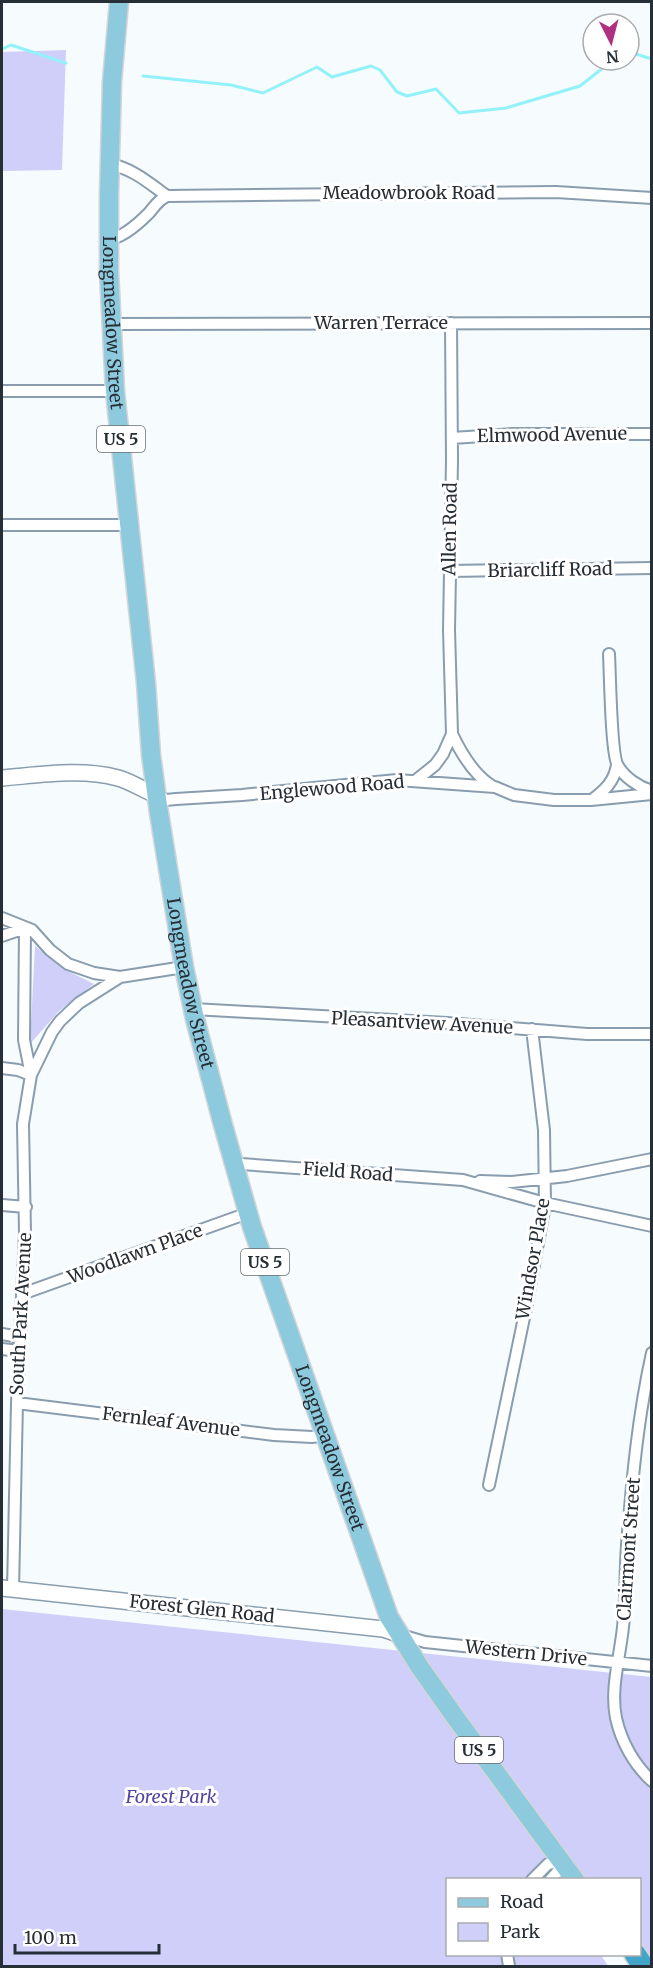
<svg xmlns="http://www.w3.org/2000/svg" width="653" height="1968" font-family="Merriweather,serif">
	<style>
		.green { fill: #d0cffa }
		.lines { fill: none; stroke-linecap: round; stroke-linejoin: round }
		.stream { stroke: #92f1f9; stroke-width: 3 }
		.street-casing { stroke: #899dae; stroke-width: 14 }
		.secondary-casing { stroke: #899dae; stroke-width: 18 }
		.primary-casing { stroke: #d4d5d7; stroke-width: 21 }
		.highway-casing { stroke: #d4d5d7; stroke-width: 24 }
		.street { stroke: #fff; stroke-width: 10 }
		.secondary { stroke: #fff; stroke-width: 15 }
		.primary { stroke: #8ecade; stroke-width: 18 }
		.highway { stroke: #43a6c8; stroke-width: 21 }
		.labels { text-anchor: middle; stroke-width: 6; stroke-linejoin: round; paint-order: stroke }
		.shield { fill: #fff; stroke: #686d72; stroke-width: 1.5 }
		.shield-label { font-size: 16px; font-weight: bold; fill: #272f36 }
		.street-label { font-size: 18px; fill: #272f36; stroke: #fff }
		.park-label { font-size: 18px; font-style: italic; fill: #5346a2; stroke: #fff }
	</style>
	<rect width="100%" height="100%" fill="#f6fbfe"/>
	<path class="green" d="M 66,50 L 62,170 L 2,171 L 2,52 Z
		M 35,946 L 62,968 L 94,984 L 59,1011 L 30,1044 Z
		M 2,1609 L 651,1677 L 651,1957 L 640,1941 L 640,1880 L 594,1879 L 592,1877 L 589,1880 L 448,1880 L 448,1954 L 601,1955 L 608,1966 L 2,1966 Z"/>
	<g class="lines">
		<path class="stream" d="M 2,49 L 11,45 L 66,63
			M 629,52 L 652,59
			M 143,76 L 231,85 L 263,93 L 317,67 L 332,77 L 371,66 L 380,70 L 397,92 L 407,96 L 436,89 L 459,113 L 506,108 L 580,86 L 613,60"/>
		<defs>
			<path id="street" d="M 109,164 C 132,168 149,183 167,196
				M 109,239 C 123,238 139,223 149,213 C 155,206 158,200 167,196 L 556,192 L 652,198
				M 111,324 L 652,323
				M 2,391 L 115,391
				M 452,438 L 514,434 L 652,434
				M 2,525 L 130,525
				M 449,571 L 652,568
				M 609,654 C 610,672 611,756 618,766 C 625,778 639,787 652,791
				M 452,734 C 461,753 474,775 492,786
				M 415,781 L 435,765 L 443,754 L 452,734 L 449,630 L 452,460 L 451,323
				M 156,795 L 166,800 L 176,799 L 242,795 L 397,780 L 495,787 L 514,795 L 554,800 L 591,800 L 652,794
				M 592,800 C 605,790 614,782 617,765
				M 2,918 L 32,930 L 50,950 L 68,964 L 94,973 L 120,977
				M 25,928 L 24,1040 L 31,1075
				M 2,936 L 25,928
				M 193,1009 L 447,1023 L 587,1034 L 652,1034
				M 2,1068 L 18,1070 L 31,1075
				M 234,1165 L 241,1164 L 463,1180 L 545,1203 L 652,1226
				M 480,1181 L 512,1182 L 567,1176 L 652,1159
				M 2,1205 L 26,1207
				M 22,1294 L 248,1213
				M 2,1334 L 20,1337
				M 2,1349 L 19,1351
				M 652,1353 C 638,1416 632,1480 627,1545 C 625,1572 626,1600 623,1627 C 620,1657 610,1689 616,1718 C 621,1741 634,1765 652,1781
				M 17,1403 L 274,1435 L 312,1437 L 325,1435
				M 489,1485 L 526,1308 L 545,1205 L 544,1130 L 532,1029
				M 13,1590 L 17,1403 L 25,1233 L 23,1124 L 31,1075 L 52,1032 L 60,1021 L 79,1003 L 120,977 L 184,967
				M 401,1635 L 425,1642 L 652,1666
				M 532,1880 L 548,1864 L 562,1861 L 559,1870 L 550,1880
				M 507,1954 L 509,1966"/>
			<path id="secondary" d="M 2,778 C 39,775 81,768 118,778 C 132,782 143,790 156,795
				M 2,1588 L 383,1629 L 401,1635"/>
			<g id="primary">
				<path id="s1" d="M 119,2 L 112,82 L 109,195 L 109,271 L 115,391 L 146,683 L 151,755 L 159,813 L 184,967 L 195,1019 L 223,1125 L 252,1227 L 389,1617 L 419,1666 L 458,1721 L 575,1880"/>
			</g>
			<path id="highway" d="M 635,1954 L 643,1966"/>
		</defs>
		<use href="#street" class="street-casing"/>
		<use href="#secondary" class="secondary-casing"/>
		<use href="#primary" class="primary-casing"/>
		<use href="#highway" class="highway-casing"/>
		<use href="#street" class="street"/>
		<use href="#secondary" class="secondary"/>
		<use href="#primary" class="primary"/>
		<use href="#highway" class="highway"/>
	</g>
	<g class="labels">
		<g class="shield">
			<rect x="97" y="426" width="48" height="26" rx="4.5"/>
			<rect x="241" y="1249" width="48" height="26" rx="4.5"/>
			<rect x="455" y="1737" width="48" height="26" rx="4.5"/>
		</g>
		<g class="shield-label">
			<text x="121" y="445">US 5</text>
			<text x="265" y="1268">US 5</text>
			<text x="479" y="1756">US 5</text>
		</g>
		<g class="street-label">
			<text x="409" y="199">Meadowbrook Road</text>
			<text dy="6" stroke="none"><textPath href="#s1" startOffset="321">Longmeadow Street</textPath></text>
			<text x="381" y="329">Warren Terrace</text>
			<text transform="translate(552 435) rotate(-1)" y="6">Elmwood Avenue</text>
			<text transform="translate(450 529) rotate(-89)" y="6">Allen Road</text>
			<text transform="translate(550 570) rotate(-1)" y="6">Briarcliff Road</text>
			<text transform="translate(332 788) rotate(-5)" y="6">Englewood Road</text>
			<text dy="6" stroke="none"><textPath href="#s1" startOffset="987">Longmeadow Street</textPath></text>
			<text transform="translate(422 1023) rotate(3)" y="6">Pleasantview Avenue</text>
			<text transform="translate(348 1172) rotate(4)" y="6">Field Road</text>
			<text transform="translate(135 1254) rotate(-20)" y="6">Woodlawn Place</text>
			<text transform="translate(533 1259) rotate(-80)" y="6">Windsor Place</text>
			<text transform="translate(21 1314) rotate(-87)" y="6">South Park Avenue</text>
			<text transform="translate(171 1422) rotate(7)" y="6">Fernleaf Avenue</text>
			<text dy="6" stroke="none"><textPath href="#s1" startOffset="1473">Longmeadow Street</textPath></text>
			<text transform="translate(629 1549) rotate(-86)" y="6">Clairmont Street</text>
			<text transform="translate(202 1609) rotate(6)" y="6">Forest Glen Road</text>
			<text transform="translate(526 1653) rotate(6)" y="6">Western Drive</text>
		</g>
		<g class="park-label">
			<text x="171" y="1803">Forest Park</text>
		</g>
	</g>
	<rect width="653" height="1968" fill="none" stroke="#272f36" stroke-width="6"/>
	<rect x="446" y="1878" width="195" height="78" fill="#ffffff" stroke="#a9acaf" stroke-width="1.5"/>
	<rect x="458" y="1898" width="30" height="9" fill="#8ecade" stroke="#a9acaf" stroke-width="1.5"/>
	<text x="500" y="1908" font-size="18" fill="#272f36">Road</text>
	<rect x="458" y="1923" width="30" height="18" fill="#d0cffa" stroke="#a9acaf" stroke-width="1.5"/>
	<text x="500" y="1938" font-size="18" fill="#272f36">Park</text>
	<g transform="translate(611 42) rotate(174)"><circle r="28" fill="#ffffff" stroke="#a9acaf" stroke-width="1.5"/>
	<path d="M0-4.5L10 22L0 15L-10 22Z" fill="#af307e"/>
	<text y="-9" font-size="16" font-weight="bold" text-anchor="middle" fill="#272f36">N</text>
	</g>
	<path d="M15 1944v9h144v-9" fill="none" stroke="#272f36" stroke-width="3"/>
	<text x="24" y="1944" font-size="18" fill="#272f36" stroke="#ffffff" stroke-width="4.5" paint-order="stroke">100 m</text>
</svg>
